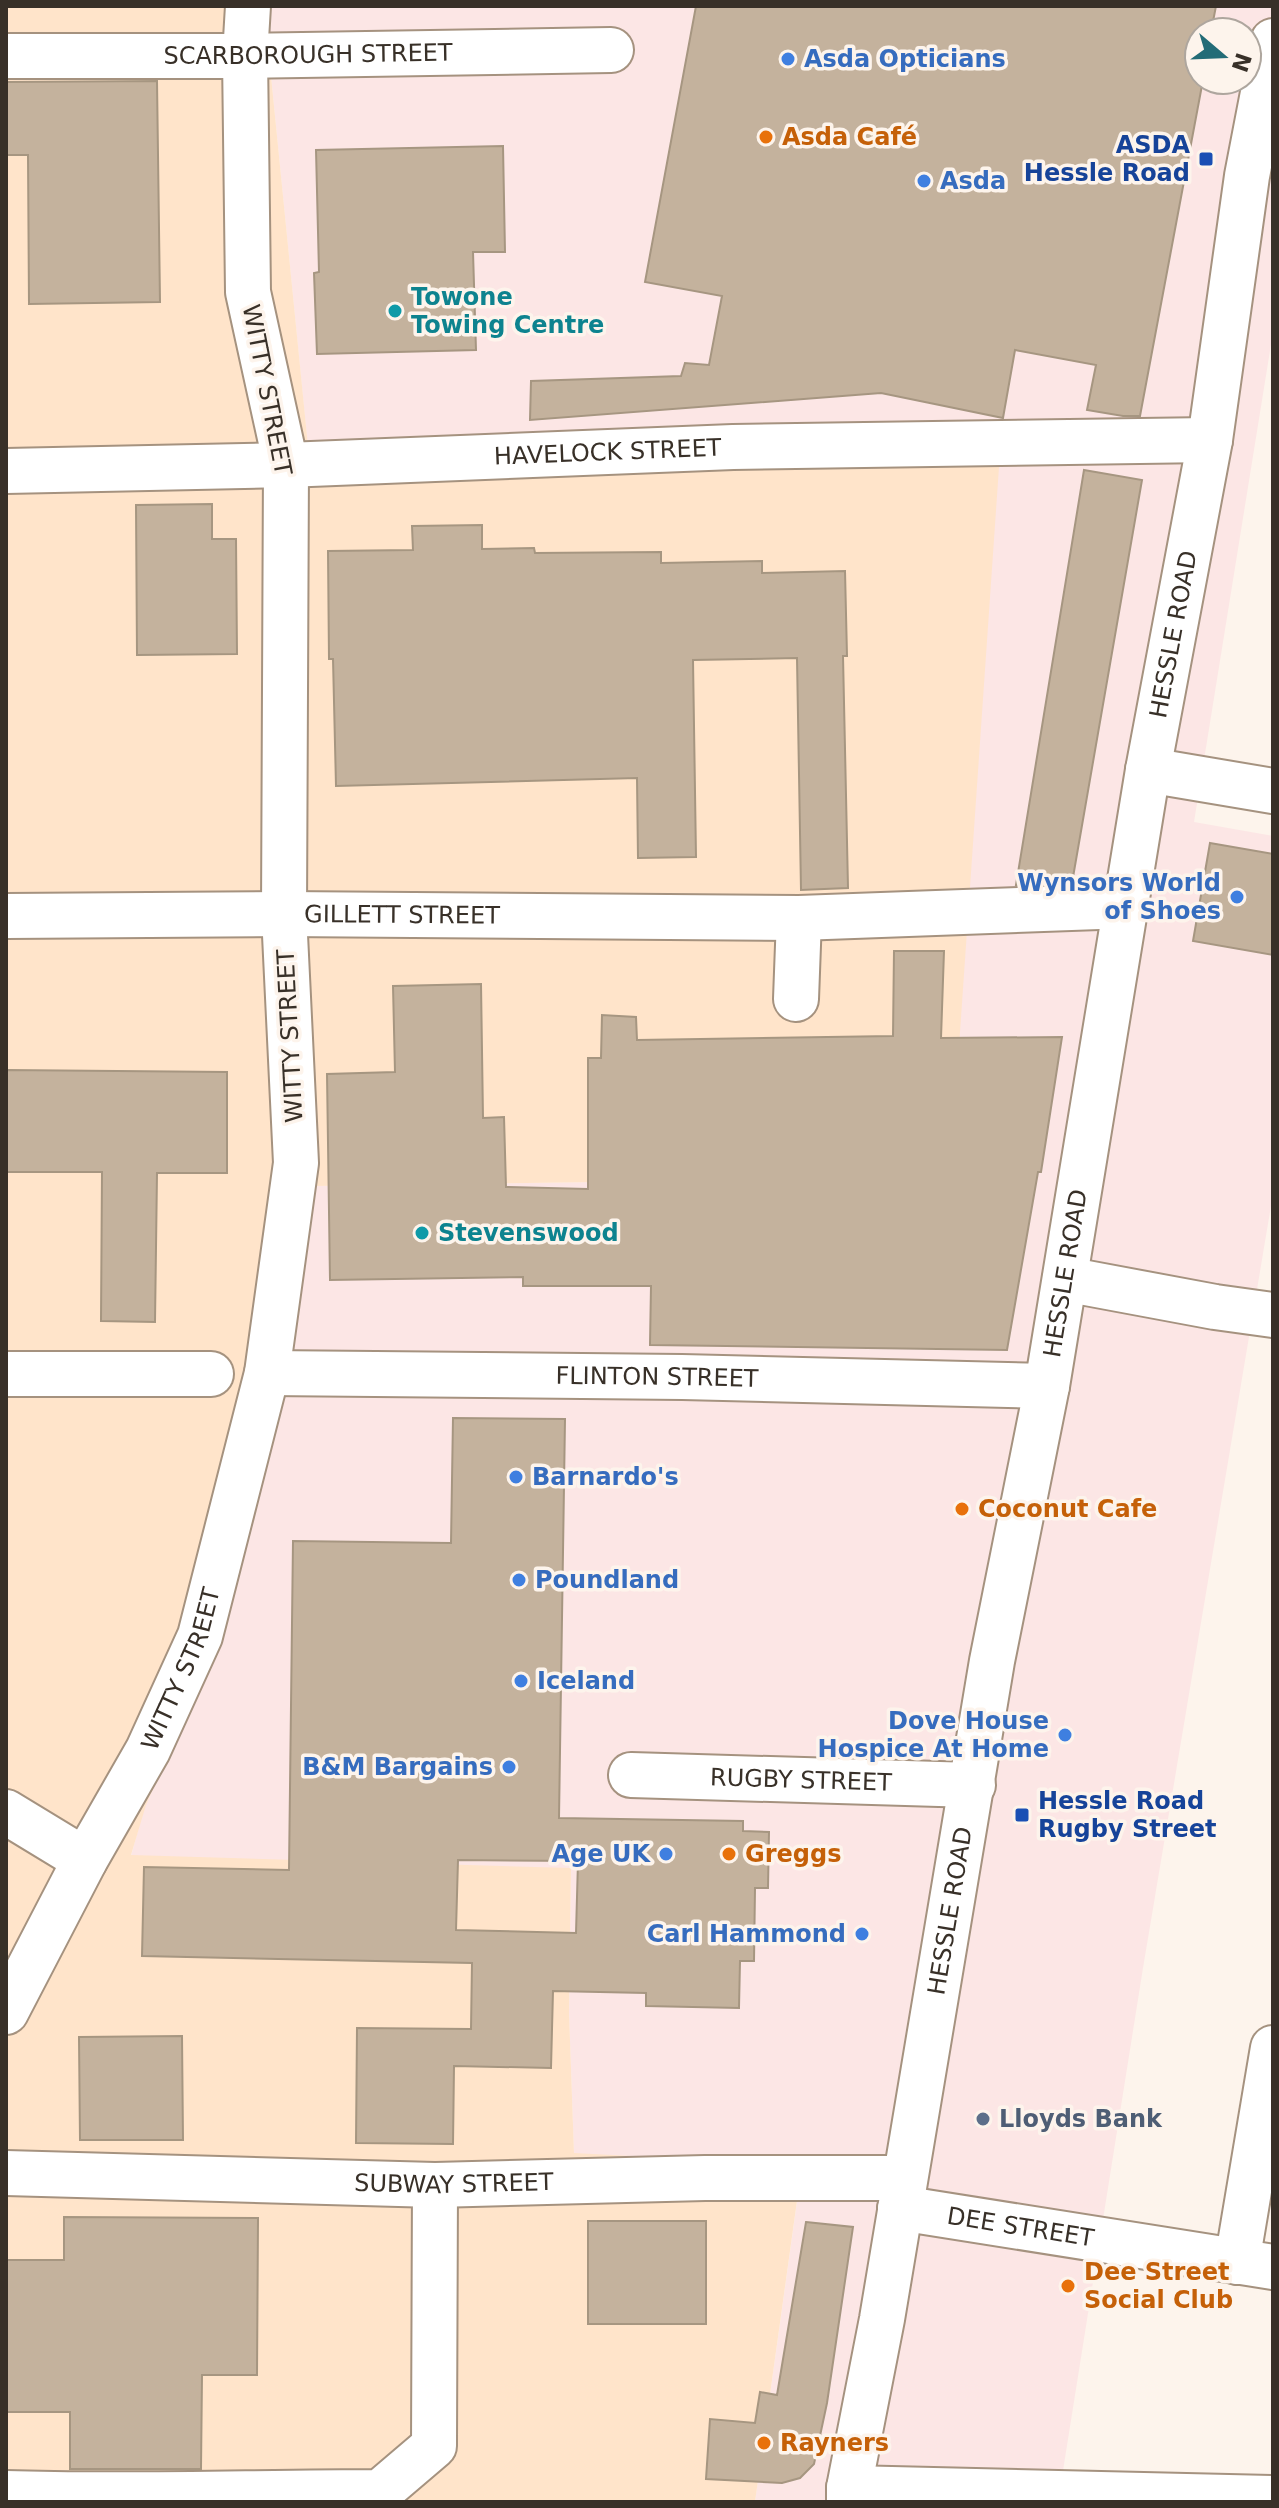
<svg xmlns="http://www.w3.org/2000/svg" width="1279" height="2508" font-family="'DejaVu Sans',sans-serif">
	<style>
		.commercial { fill: #fce6e5; fill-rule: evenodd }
		.built { fill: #ffe4ca }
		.building { fill: #c4b29d; stroke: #a69681; stroke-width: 2; fill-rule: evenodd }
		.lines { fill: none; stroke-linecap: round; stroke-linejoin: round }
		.street-casing { stroke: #a5927f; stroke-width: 48 }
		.secondary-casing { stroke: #a5927f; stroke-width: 48 }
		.street { stroke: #fff; stroke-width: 44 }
		.secondary { stroke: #fff; stroke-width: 44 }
		.shop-dot { fill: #3f7fe0; stroke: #fdf4ec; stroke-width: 3 }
		.food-dot { fill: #e8710a; stroke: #fdf4ec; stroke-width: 3 }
		.transit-dot { fill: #1a4fb4; stroke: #fdf4ec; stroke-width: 3 }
		.culture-dot { fill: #0f9aa8; stroke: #fdf4ec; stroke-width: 3 }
		.service-dot { fill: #5c6f8a; stroke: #fdf4ec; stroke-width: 3 }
		.labels { text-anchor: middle; stroke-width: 7; stroke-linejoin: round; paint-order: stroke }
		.street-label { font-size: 24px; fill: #383028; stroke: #fdf4ec }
		.shop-label { font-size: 24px; font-weight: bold; fill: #366cbe; stroke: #fdf4ec; text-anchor: start }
		.food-label { font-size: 24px; font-weight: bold; fill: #c56008; stroke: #fdf4ec; text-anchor: start }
		.transit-label { font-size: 24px; font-weight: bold; fill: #164399; stroke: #fdf4ec; text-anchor: end }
		.culture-label { font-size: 24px; font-weight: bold; fill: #0d838f; stroke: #fdf4ec; text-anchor: start }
		.service-label { font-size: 24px; font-weight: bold; fill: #4e5e75; stroke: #fdf4ec; text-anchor: start }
	</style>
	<rect width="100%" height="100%" fill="#fdf4ec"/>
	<path class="commercial" d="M 264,6 L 1273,6 L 1273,332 L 1194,822 L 1273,836 L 1273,1194 L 1143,1968 L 1058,2502 L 755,2502 L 802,2166 L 574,2154 L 569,2012 L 571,1869 L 131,1856 L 315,1186 L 949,1177 L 642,464 L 308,447 ZM 1199,32 L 1247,32 L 1247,80 L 1199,80 Z"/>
	<path class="built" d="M 6,6 L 264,6 L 308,446 L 643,464 L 999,467 L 950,1177 L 315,1186 L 219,1640 L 146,1805 L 131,1855 L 571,1868 L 569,2012 L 574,2153 L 802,2165 L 755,2502 L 6,2502 Z"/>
	<path class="building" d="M 696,6 L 1216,6 L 1211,32 L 1199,32 L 1199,80 L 1203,80 L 1140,416 L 1123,416 L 1087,410 L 1096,365 L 1015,350 L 1003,418 L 881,393 L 530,420 L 531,381 L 681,376 L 685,363 L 709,365 L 722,296 L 645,282 Z
		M 157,81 L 160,302 L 29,304 L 28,155 L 6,155 L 6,82 Z
		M 503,146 L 505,252 L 473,252 L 476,350 L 317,354 L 314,273 L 319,272 L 316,150 Z
		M 1084,470 L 1142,480 L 1072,883 L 1016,885 Z
		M 212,504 L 212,539 L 236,539 L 237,654 L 137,655 L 136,505 Z
		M 482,525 L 482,549 L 534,548 L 535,553 L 661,552 L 661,563 L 762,561 L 762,573 L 845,571 L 847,656 L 843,656 L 848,888 L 801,890 L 797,658 L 693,660 L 696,857 L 638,858 L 637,778 L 336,786 L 333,659 L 329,659 L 328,551 L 413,550 L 412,526 Z
		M 1210,843 L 1273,854 L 1273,955 L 1193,941 Z
		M 894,951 L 944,951 L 941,1038 L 1062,1037 L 1041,1172 L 1038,1172 L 1007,1350 L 650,1345 L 651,1286 L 523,1286 L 523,1277 L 330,1280 L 327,1074 L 395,1072 L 393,986 L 481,984 L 483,1118 L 504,1117 L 506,1187 L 588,1189 L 588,1058 L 601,1058 L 602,1015 L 636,1017 L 637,1040 L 893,1036 Z
		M 6,1070 L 227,1072 L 227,1173 L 157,1173 L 155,1322 L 101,1321 L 102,1172 L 6,1172 Z
		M 453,1418 L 565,1419 L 559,1818 L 743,1821 L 743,1831 L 769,1832 L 768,1888 L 755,1888 L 754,1961 L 740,1961 L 739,2008 L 646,2006 L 646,1993 L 553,1991 L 551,2068 L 454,2066 L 453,2144 L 356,2143 L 357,2028 L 471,2029 L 472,1963 L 142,1956 L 144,1867 L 289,1870 L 293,1541 L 451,1543 ZM 458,1860 L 578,1861 L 576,1933 L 456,1930 Z
		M 182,2036 L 183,2140 L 80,2140 L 79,2037 Z
		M 64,2217 L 258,2218 L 257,2375 L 202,2375 L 201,2469 L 70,2469 L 70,2412 L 6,2412 L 6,2260 L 64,2260 Z
		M 588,2221 L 706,2221 L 706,2324 L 588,2324 Z
		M 806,2222 L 853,2227 L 827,2403 L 814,2464 L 800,2478 L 782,2483 L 706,2479 L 710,2419 L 755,2423 L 760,2392 L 777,2395 Z"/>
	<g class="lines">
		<defs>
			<g id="street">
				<path id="s1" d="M 6,56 L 245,56 L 611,50"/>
				<path id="s2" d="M 6,471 L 286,465 L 733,447 L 1210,440"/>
				<path d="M 1148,770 L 1273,791"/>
				<path id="s3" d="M 6,916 L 284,914 L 799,918 L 1127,906"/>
				<path d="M 796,999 L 799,918"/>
				<path d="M 1065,1279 L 1215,1307 L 1273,1315"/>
				<path id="s4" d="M 267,1373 L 682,1377 L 1047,1386"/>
				<path d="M 6,1374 L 211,1374"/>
				<path id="s5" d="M 631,1775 L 973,1785"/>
				<path d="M 6,1812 L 85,1860"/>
				<path id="s6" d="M 6,2173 L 435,2185 L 705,2178 L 904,2178"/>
				<path id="s7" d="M 900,2208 L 1273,2267"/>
				<path d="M 1237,2262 L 1273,2048"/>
				<path d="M 849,2488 L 1273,2498"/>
				<path d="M 6,2493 C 131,2497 255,2492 380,2492 L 434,2446 L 435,2185"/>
			</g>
			<g id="secondary">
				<path id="s8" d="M 6,2012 L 85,1860 L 148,1750 L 200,1636 L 267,1373 L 296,1163 L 284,914 L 286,465 L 248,292 L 245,56 L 248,6"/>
				<path id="s9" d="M 849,2502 L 849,2488 L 882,2319 L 992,1661 L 1047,1386 L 1148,770 L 1210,440 L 1247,176 L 1273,41"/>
			</g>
		</defs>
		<use href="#street" class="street-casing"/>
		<use href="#secondary" class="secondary-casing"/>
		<use href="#street" class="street"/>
		<use href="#secondary" class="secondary"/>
	</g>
	<g class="shop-dot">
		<circle cx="788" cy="59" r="8"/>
		<circle cx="924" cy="181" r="8"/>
		<circle cx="1237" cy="897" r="8"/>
		<circle cx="516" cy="1477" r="8"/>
		<circle cx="519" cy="1580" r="8"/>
		<circle cx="521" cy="1681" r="8"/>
		<circle cx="1065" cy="1735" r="8"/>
		<circle cx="509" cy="1767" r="8"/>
		<circle cx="666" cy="1854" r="8"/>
		<circle cx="862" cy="1934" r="8"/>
	</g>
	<g class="food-dot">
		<circle cx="766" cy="137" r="8"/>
		<circle cx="962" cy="1509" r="8"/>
		<circle cx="729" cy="1854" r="8"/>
		<circle cx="1068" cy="2286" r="8"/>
		<circle cx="764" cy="2443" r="8"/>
	</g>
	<g class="transit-dot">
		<rect x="1198" y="151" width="16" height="16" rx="4"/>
		<rect x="1014" y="1807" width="16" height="16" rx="4"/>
	</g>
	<g class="culture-dot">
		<circle cx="395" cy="311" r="8"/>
		<circle cx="422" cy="1233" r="8"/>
	</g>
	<circle class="service-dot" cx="983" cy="2119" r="8"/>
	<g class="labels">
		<g class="street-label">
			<text dy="8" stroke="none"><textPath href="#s1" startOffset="302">SCARBOROUGH STREET</textPath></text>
			<text transform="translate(267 390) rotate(79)" y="8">WITTY STREET</text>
			<text dy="8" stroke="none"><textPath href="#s2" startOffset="602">HAVELOCK STREET</textPath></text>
			<text dy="8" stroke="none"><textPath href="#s9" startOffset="1896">HESSLE ROAD</textPath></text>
			<text dy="8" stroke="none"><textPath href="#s3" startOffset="396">GILLETT STREET</textPath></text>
			<text transform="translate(290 1036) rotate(-93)" y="8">WITTY STREET</text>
			<text dy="8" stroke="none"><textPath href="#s9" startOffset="1248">HESSLE ROAD</textPath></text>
			<text dy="8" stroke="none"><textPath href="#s4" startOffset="390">FLINTON STREET</textPath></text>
			<text dy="8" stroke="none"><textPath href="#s8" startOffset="386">WITTY STREET</textPath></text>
			<text dy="8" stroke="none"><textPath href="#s5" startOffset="170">RUGBY STREET</textPath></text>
			<text dy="8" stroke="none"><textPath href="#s9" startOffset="600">HESSLE ROAD</textPath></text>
			<text dy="8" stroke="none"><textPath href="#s6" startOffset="448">SUBWAY STREET</textPath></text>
			<text dy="8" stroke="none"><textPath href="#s7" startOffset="122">DEE STREET</textPath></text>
		</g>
		<g class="shop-label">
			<text x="804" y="67">Asda Opticians</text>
			<text x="940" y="189">Asda</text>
			<text x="1221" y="891" text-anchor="end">Wynsors World<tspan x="1221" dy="28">of Shoes</tspan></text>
			<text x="532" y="1485">Barnardo's</text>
			<text x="535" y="1588">Poundland</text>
			<text x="537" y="1689">Iceland</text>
			<text x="1049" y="1729" text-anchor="end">Dove House<tspan x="1049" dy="28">Hospice At Home</tspan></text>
			<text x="493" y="1775" text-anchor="end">B&amp;M Bargains</text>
			<text x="650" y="1862" text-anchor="end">Age UK</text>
			<text x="846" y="1942" text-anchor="end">Carl Hammond</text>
		</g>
		<g class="food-label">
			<text x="782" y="145">Asda Café</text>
			<text x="978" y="1517">Coconut Cafe</text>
			<text x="745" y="1862">Greggs</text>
			<text x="1084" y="2280">Dee Street<tspan x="1084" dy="28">Social Club</tspan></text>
			<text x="780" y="2451">Rayners</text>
		</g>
		<g class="transit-label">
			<text x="1190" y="153">ASDA<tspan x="1190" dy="28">Hessle Road</tspan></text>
			<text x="1038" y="1809" text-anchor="start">Hessle Road<tspan x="1038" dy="28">Rugby Street</tspan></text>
		</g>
		<g class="culture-label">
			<text x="411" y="305">Towone<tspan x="411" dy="28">Towing Centre</tspan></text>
			<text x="438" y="1241">Stevenswood</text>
		</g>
		<g class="service-label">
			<text x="999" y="2127">Lloyds Bank</text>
		</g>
	</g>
	<rect width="1279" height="2508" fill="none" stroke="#383028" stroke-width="16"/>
	<g transform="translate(1223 56) rotate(109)"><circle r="38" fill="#fdf4ec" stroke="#aea69e" stroke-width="2"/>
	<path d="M0-6L14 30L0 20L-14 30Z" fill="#236c77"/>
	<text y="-12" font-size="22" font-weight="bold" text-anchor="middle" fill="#383028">N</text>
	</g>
</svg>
